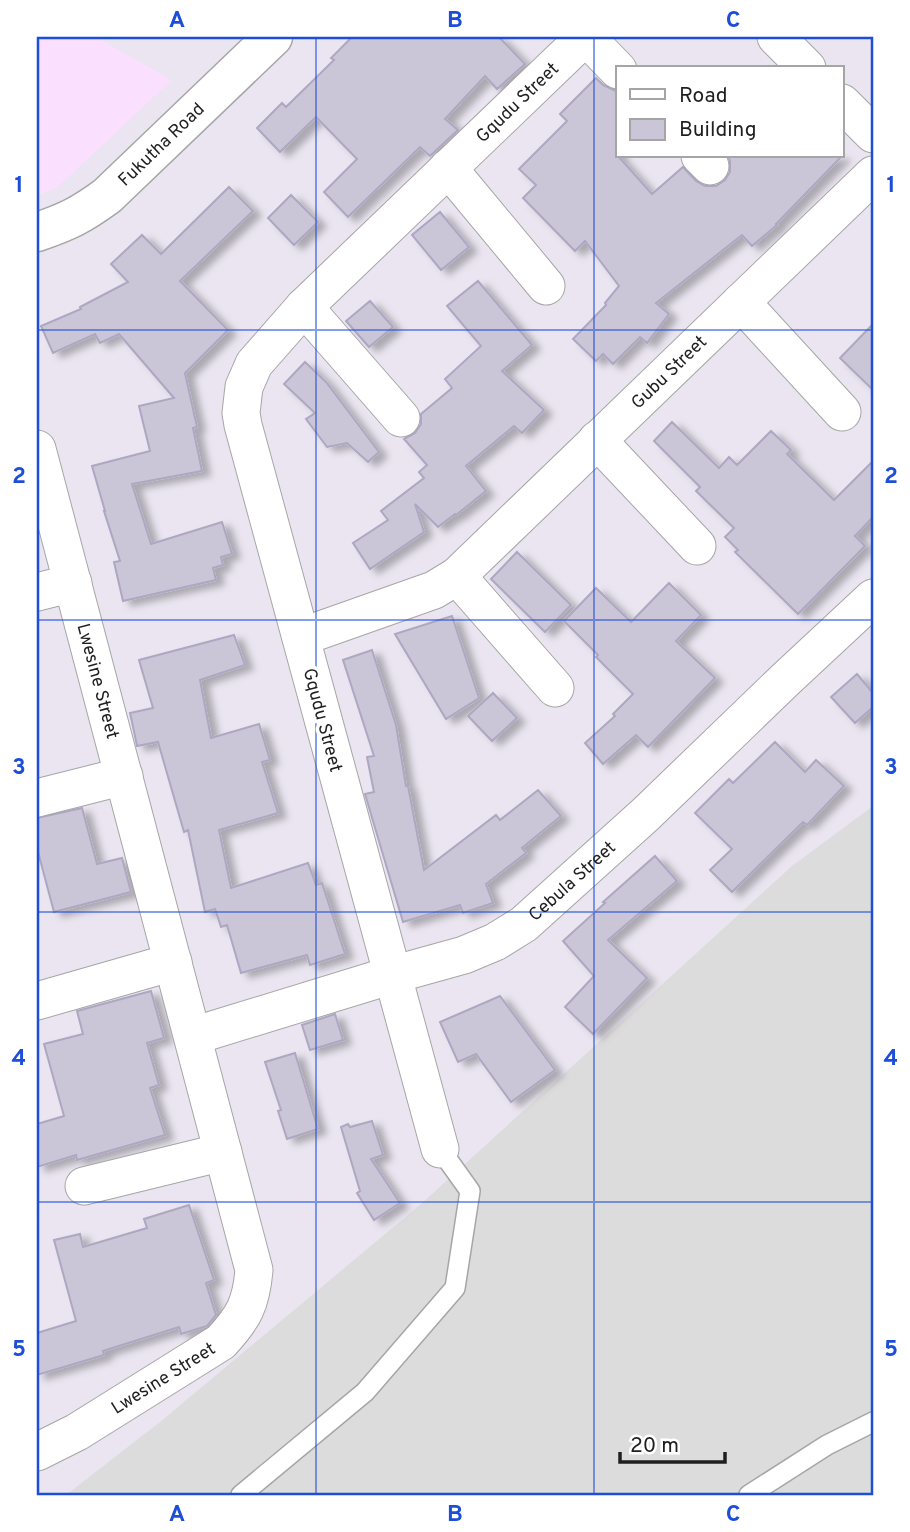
<svg xmlns="http://www.w3.org/2000/svg" width="910" height="1532" font-family="Overpass,sans-serif">
	<style>
		.residential { fill: #dcdcdd }
		.education { fill: #fadfff }
		.building { fill: #cac5d7; stroke: #aea7c2; stroke-width: 2; filter: url(#shadow) }
		.lines { fill: none; stroke-linecap: round; stroke-linejoin: round }
		.service-casing { stroke: #a6a6a6; stroke-width: 22 }
		.minor-casing { stroke: #a6a6a6; stroke-width: 39 }
		.tertiary-casing { stroke: #a6a6a6; stroke-width: 41 }
		.service { stroke: #fff; stroke-width: 19 }
		.minor { stroke: #fff; stroke-width: 37 }
		.tertiary { stroke: #fff; stroke-width: 38 }
		.grid { fill: none; stroke: #1d4ed8; stroke-width: 2; stroke-opacity: 0.55 }
		.labels { text-anchor: middle; stroke-width: 7; stroke-linejoin: round; paint-order: stroke }
		.street-label { font-size: 18px; fill: #1f1f1f; stroke: #fff }
		.neatline { fill: none; stroke: #1d4ed8; stroke-width: 2.5 }
		.grid-label { font-size: 23px; text-anchor: middle; font-weight: bold; fill: #1d4ed8 }
	</style>
	<defs>
		<filter id="shadow"><feDropShadow dx="8" dy="4.5" stdDeviation="3.5" flood-color="#0004"/></filter>
	</defs>
	<rect width="100%" height="100%" fill="#eae5f0"/>
	<path class="residential" d="M 873,806 L 873,1495 L 66,1495 L 160,1422 L 421,1204 L 792,866 Z"/>
	<path class="education" d="M 37,37 L 96,37 L 172,80 L 57,188 L 37,195 Z"/>
	<path class="building" d="M 352,37 L 499,37 L 525,64 L 497,89 L 485,76 L 445,119 L 458,130 L 430,156 L 420,147 L 348,217 L 324,192 L 357,159 L 316,117 L 280,152 L 257,128 L 282,103 L 286,107 L 334,60 L 331,58 Z
		M 596,78 L 603,85 L 618,92 L 618,156 L 652,194 L 683,167 L 696,181 L 705,186 L 716,186 L 725,180 L 730,172 L 730,161 L 728,156 L 842,156 L 776,224 L 777,225 L 752,246 L 742,235 L 656,303 L 669,314 L 647,343 L 640,337 L 613,364 L 603,354 L 596,361 L 573,339 L 606,305 L 605,303 L 619,286 L 585,241 L 575,251 L 523,198 L 536,185 L 519,169 L 567,121 L 560,114 Z
		M 229,187 L 253,211 L 180,281 L 228,330 L 185,373 L 197,427 L 193,428 L 202,471 L 132,484 L 151,544 L 222,522 L 232,554 L 221,557 L 223,565 L 213,568 L 216,580 L 123,601 L 114,562 L 120,561 L 104,511 L 105,511 L 92,466 L 150,451 L 139,406 L 174,398 L 119,334 L 100,343 L 95,334 L 53,353 L 41,326 L 81,309 L 80,307 L 128,282 L 111,264 L 142,235 L 161,254 Z
		M 291,195 L 318,222 L 294,245 L 268,218 Z
		M 440,212 L 469,247 L 441,270 L 412,235 Z
		M 478,281 L 532,345 L 502,371 L 544,410 L 522,433 L 514,426 L 466,466 L 486,491 L 456,515 L 455,514 L 438,527 L 415,504 L 424,532 L 370,569 L 353,543 L 388,520 L 381,511 L 424,478 L 419,472 L 427,465 L 404,439 L 415,433 L 421,424 L 421,414 L 452,388 L 445,379 L 481,346 L 447,306 Z
		M 370,301 L 393,327 L 369,347 L 346,321 Z
		M 873,324 L 873,390 L 840,358 Z
		M 305,362 L 326,382 L 379,452 L 368,462 L 347,443 L 327,447 L 306,419 L 315,413 L 284,384 Z
		M 672,422 L 719,468 L 729,457 L 737,465 L 771,431 L 791,450 L 787,454 L 834,500 L 873,461 L 873,517 L 855,536 L 865,546 L 798,614 L 735,552 L 738,550 L 725,537 L 734,528 L 696,491 L 700,487 L 654,441 Z
		M 517,552 L 571,605 L 545,632 L 491,579 Z
		M 669,583 L 701,615 L 676,641 L 715,678 L 648,747 L 636,735 L 603,764 L 585,743 L 615,716 L 613,714 L 633,694 L 596,657 L 598,655 L 564,621 L 596,588 L 631,622 Z
		M 452,616 L 479,698 L 446,719 L 395,634 Z
		M 234,635 L 245,665 L 200,680 L 211,738 L 259,724 L 270,760 L 262,762 L 278,813 L 219,830 L 231,888 L 308,863 L 316,885 L 322,883 L 345,954 L 310,965 L 307,955 L 241,973 L 227,925 L 221,927 L 215,909 L 205,912 L 188,830 L 184,832 L 158,742 L 137,746 L 135,736 L 130,713 L 153,708 L 139,660 Z
		M 372,650 L 396,725 L 406,786 L 408,786 L 424,870 L 496,815 L 500,820 L 538,790 L 561,816 L 522,848 L 526,853 L 486,884 L 493,903 L 463,913 L 460,905 L 403,922 L 365,794 L 374,792 L 367,757 L 374,756 L 343,660 Z
		M 857,674 L 873,693 L 873,707 L 855,723 L 831,697 Z
		M 493,693 L 517,718 L 492,741 L 468,716 Z
		M 775,742 L 805,772 L 816,760 L 844,786 L 807,825 L 803,822 L 732,892 L 710,870 L 732,849 L 695,813 L 729,779 L 733,783 Z
		M 82,808 L 97,864 L 122,858 L 131,892 L 54,912 L 37,848 L 37,818 Z
		M 655,856 L 677,881 L 608,940 L 647,978 L 593,1034 L 565,1007 L 594,976 L 563,941 L 605,903 L 603,902 Z
		M 151,991 L 164,1038 L 147,1043 L 159,1085 L 150,1088 L 165,1135 L 77,1160 L 76,1155 L 37,1167 L 37,1124 L 64,1116 L 44,1044 L 83,1034 L 77,1011 Z
		M 500,996 L 555,1070 L 511,1102 L 476,1054 L 458,1062 L 440,1022 Z
		M 335,1014 L 343,1040 L 310,1050 L 302,1025 Z
		M 295,1053 L 318,1129 L 287,1139 L 278,1111 L 281,1110 L 265,1062 Z
		M 372,1121 L 383,1155 L 371,1159 L 400,1203 L 374,1220 L 357,1193 L 360,1191 L 341,1127 L 348,1124 L 350,1127 Z
		M 189,1205 L 214,1280 L 206,1283 L 216,1315 L 207,1326 L 181,1334 L 179,1327 L 103,1351 L 104,1355 L 37,1375 L 37,1333 L 76,1321 L 54,1240 L 80,1234 L 83,1247 L 147,1228 L 144,1219 Z"/>
	<g class="lines">
		<defs>
			<path id="service" d="M 241,1495 L 365,1392 L 455,1288 L 470,1191 L 440,1149
				M 749,1495 L 827,1445 L 873,1422"/>
			<g id="minor">
				<path d="M 586,37 L 618,70"/>
				<path d="M 776,37 L 807,68"/>
				<path d="M 842,103 L 873,134"/>
				<path d="M 700,156 L 710,166"/>
				<path d="M 448,168 L 546,286"/>
				<path d="M 741,302 L 842,412"/>
				<path d="M 304,307 L 401,418"/>
				<path d="M 597,440 L 697,546"/>
				<path id="s1" d="M 37,449 L 254,1270 C 251,1304 244,1317 221,1342 L 77,1432 L 37,1452"/>
				<path d="M 457,576 L 555,688"/>
				<path d="M 37,592 L 73,583"/>
				<path id="s2" d="M 301,637 L 434,590 L 457,576 L 873,175"/>
				<path d="M 37,798 L 124,776"/>
				<path d="M 37,1001 L 173,962"/>
				<path id="s3" d="M 193,1036 L 392,975 L 464,955 L 495,942 L 524,924 L 646,814 L 785,680 L 873,598"/>
				<path id="s4" d="M 440,1149 L 243,425 L 241,413 L 244,387 L 254,364 L 304,307 L 585,37"/>
				<path d="M 84,1186 L 223,1152"/>
			</g>
			<g id="tertiary">
				<path id="s5" d="M 37,232 C 67,222 81,215 107,196 L 273,37"/>
			</g>
		</defs>
		<use href="#service" class="service-casing"/>
		<use href="#minor" class="minor-casing"/>
		<use href="#tertiary" class="tertiary-casing"/>
		<use href="#service" class="service"/>
		<use href="#minor" class="minor"/>
		<use href="#tertiary" class="tertiary"/>
	</g>
	<path class="grid" d="M 316,37 L 316,1495M 594,37 L 594,1495M 37,330 L 873,330M 37,620 L 873,620M 37,912 L 873,912M 37,1202 L 873,1202"/>
	<g class="labels">
		<g class="street-label">
			<text dy="6" stroke="none"><textPath href="#s4" startOffset="1185">Gqudu Street</textPath></text>
			<text dy="6" stroke="none"><textPath href="#s5" startOffset="154">Fukutha Road</textPath></text>
			<text dy="6" stroke="none"><textPath href="#s2" startOffset="462">Gubu Street</textPath></text>
			<text dy="6" stroke="none"><textPath href="#s1" startOffset="240">Lwesine Street</textPath></text>
			<text transform="translate(323 720) rotate(75)" y="6">Gqudu Street</text>
			<text dy="6" stroke="none"><textPath href="#s3" startOffset="415">Cebula Street</textPath></text>
			<text transform="translate(163 1378) rotate(-32)" y="6">Lwesine Street</text>
		</g>
	</g>
	<rect width="910" height="1532" fill="none" stroke="#ffffff" stroke-width="77"/>
	<rect x="616" y="66" width="228" height="91" fill="#ffffff" stroke="#a5a5a5" stroke-width="2"/>
	<rect x="630" y="89" width="35" height="10" fill="#ffffff" stroke="#a5a5a5" stroke-width="2"/>
	<text x="679" y="102" font-size="21" fill="#1f1f1f">Road</text>
	<rect x="630" y="119" width="35" height="21" fill="#cac5d7" stroke="#a5a5a5" stroke-width="2"/>
	<text x="679" y="136" font-size="21" fill="#1f1f1f">Building</text>
	<path d="M620 1452v10h105v-10" fill="none" stroke="#1f1f1f" stroke-width="3.5"/>
	<text x="630" y="1452" font-size="21" fill="#1f1f1f" stroke="#ffffff" stroke-width="5" paint-order="stroke">20 m</text>
	<rect x="38" y="38" width="834" height="1456" class="neatline"/>
	<g class="grid-label">
		<text x="177" y="27">A</text>
		<text x="455" y="27">B</text>
		<text x="733" y="27">C</text>
		<text x="19" y="192">1</text>
		<text x="891" y="192">1</text>
		<text x="19" y="483">2</text>
		<text x="891" y="483">2</text>
		<text x="19" y="774">3</text>
		<text x="891" y="774">3</text>
		<text x="19" y="1065">4</text>
		<text x="891" y="1065">4</text>
		<text x="19" y="1356">5</text>
		<text x="891" y="1356">5</text>
		<text x="177" y="1521">A</text>
		<text x="455" y="1521">B</text>
		<text x="733" y="1521">C</text>
	</g>
</svg>
